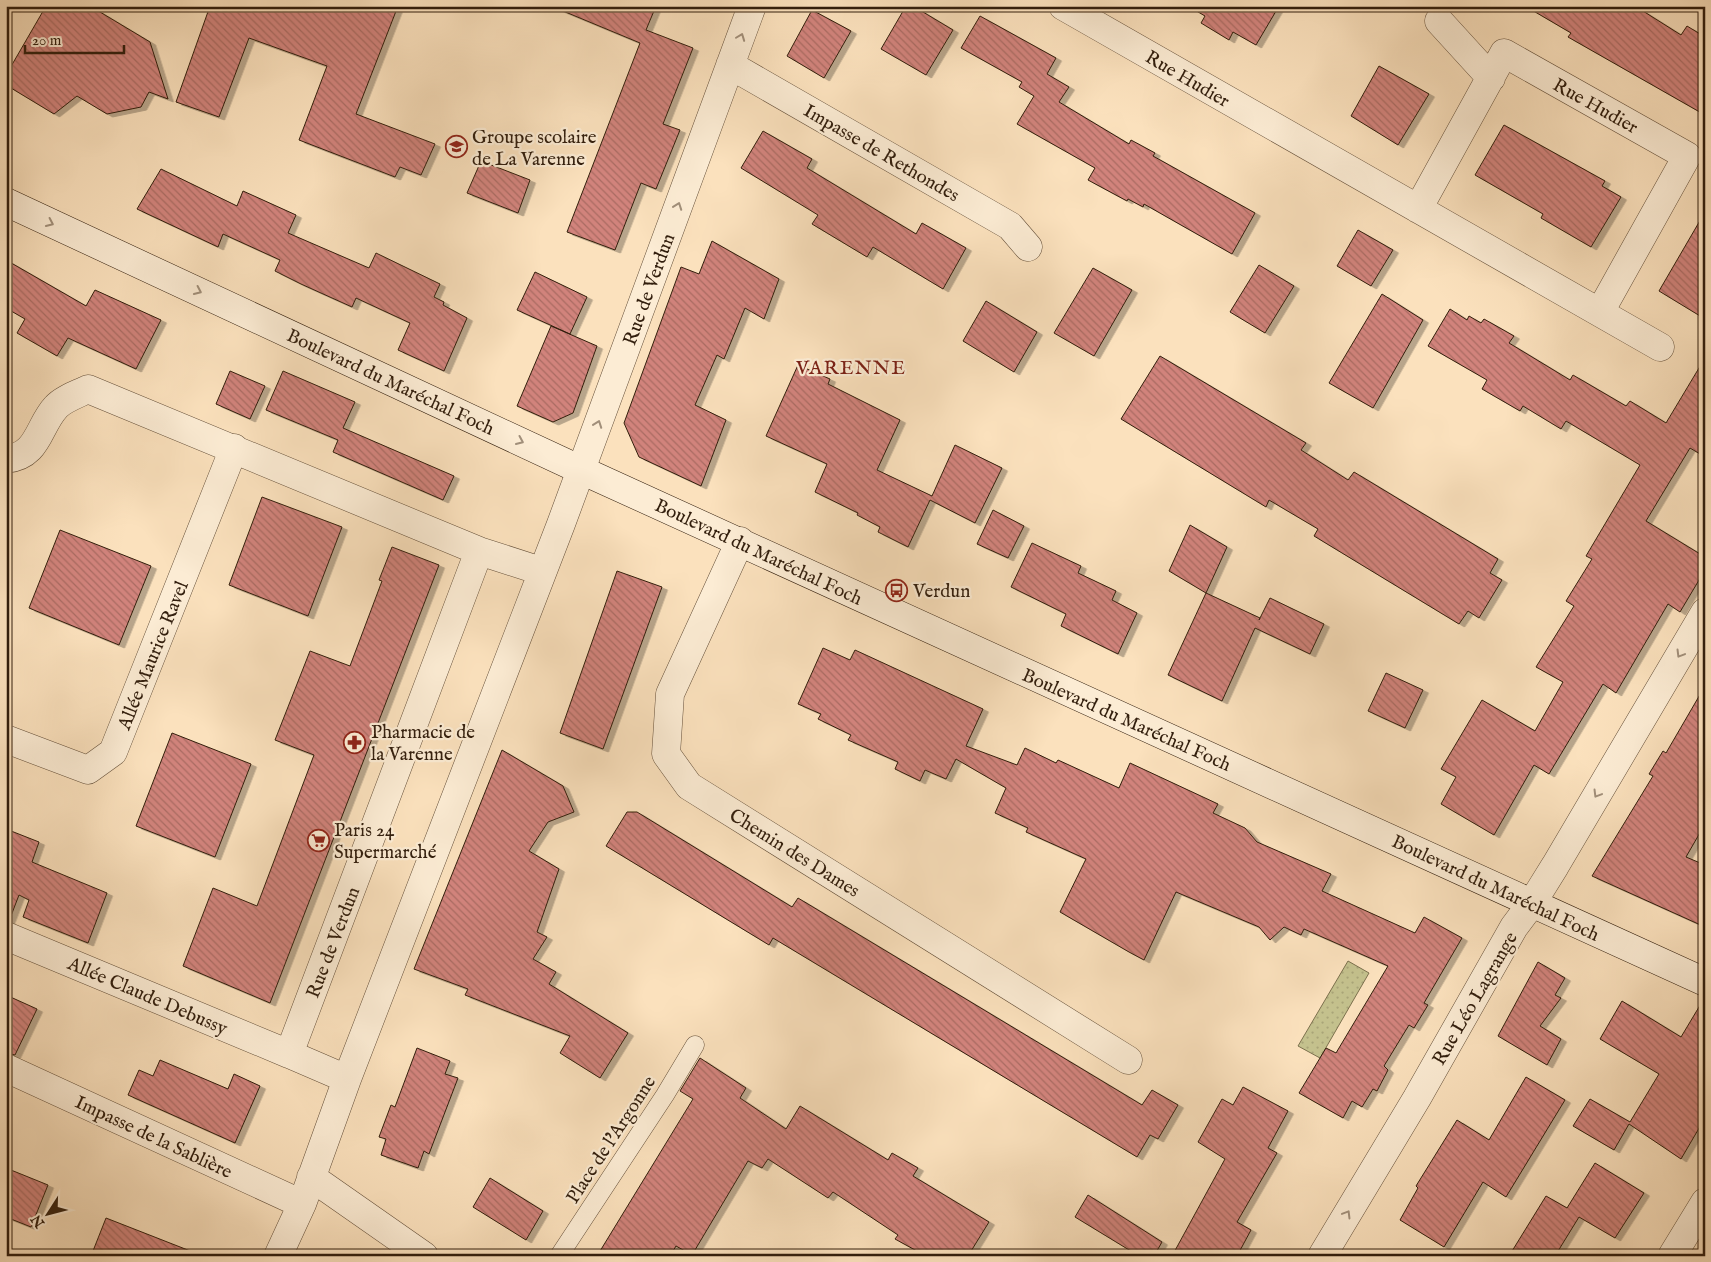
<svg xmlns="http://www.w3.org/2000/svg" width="1711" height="1262" font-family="'IM FELL English',serif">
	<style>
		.grass { fill: url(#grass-dots); stroke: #7b704d }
		.building { fill: url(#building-back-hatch); stroke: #321e0d; filter: url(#shadow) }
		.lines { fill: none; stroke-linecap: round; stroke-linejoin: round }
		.service-casing { stroke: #644f39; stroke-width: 19 }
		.minor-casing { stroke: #644f39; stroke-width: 29 }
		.secondary-casing { stroke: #321e0d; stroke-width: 29 }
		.service { stroke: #fcecd4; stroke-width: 18 }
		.minor { stroke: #fcecd4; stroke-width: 28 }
		.secondary { stroke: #fcecd4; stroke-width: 28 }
		.oneway { stroke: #a18f7a }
		.labels { text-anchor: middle; stroke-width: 4.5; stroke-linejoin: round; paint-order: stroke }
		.street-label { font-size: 19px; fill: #321e0d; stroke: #fcecd4 }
		.poi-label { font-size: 19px; fill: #321e0d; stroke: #fcecd4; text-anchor: start }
		.neighbourhood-label { font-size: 20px; letter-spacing: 1px; fill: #7a1f14; stroke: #fcecd4 }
	</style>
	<defs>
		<pattern id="grass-dots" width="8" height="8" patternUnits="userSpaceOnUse" patternTransform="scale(1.25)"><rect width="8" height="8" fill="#c4c18d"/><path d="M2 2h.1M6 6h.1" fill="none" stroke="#a9a578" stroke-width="1.8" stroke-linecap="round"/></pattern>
		<pattern id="building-back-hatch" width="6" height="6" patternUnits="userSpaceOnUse" patternTransform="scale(1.25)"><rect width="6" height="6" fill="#d1837b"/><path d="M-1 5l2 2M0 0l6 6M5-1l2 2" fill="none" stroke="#aa6b63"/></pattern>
		<filter id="shadow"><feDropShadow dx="5.5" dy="3" stdDeviation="0" flood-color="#0004"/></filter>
	</defs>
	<rect width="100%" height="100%" fill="#fbe1bd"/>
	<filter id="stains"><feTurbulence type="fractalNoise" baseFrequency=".004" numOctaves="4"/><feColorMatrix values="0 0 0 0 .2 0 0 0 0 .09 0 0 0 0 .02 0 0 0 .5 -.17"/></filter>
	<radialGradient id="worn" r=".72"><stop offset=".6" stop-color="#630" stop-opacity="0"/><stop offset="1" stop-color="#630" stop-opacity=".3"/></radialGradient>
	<path class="grass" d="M 1348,961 L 1369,973 L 1320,1058 L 1298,1046 Z"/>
	<path class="building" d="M 46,6 L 90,6 L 150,42 L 168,99 L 149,92 L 141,107 L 107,114 L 77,96 L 54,114 L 6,85 L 6,75 Z
		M 210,6 L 398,6 L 356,114 L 435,144 L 421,175 L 400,167 L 395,177 L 299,140 L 327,66 L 249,38 L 219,117 L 176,102 Z
		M 551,6 L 656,6 L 646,30 L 693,48 L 663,124 L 680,130 L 656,189 L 641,183 L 615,250 L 567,232 L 640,43 Z
		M 906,6 L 913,6 L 953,30 L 926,75 L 881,49 Z
		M 1188,6 L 1279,6 L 1256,45 L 1233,32 L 1229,40 L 1201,23 L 1205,16 Z
		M 1525,6 L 1635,6 L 1681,35 L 1687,26 L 1705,37 L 1705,115 L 1568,37 L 1571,33 Z
		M 812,10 L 851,31 L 824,78 L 787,56 Z
		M 980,16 L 1056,58 L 1047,74 L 1069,87 L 1059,102 L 1129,144 L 1131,140 L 1155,153 L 1153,156 L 1255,213 L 1232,254 L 1144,204 L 1143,207 L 1128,199 L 1127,201 L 1088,180 L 1095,168 L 1017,124 L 1034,96 L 1019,87 L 1022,82 L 961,48 Z
		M 1379,66 L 1429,94 L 1398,145 L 1351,116 Z
		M 1504,125 L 1605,181 L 1602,186 L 1621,197 L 1591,247 L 1541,218 L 1543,214 L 1475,175 Z
		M 763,131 L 812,159 L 807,168 L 916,234 L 922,223 L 966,248 L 943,289 L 873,247 L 867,257 L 812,224 L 818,215 L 741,168 Z
		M 481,161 L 530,180 L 518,213 L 467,193 Z
		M 161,169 L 237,206 L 243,191 L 296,215 L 288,233 L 369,268 L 376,253 L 440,284 L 434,297 L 444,302 L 443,305 L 467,318 L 444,371 L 398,350 L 410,323 L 356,298 L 352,307 L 301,284 L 275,271 L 280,260 L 223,234 L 218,247 L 137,209 Z
		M 1705,212 L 1705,319 L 1659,291 Z
		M 1358,230 L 1393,250 L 1371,286 L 1337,266 Z
		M 712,241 L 779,279 L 764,319 L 745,308 L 724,359 L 717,355 L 695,405 L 726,420 L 701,486 L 639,457 L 624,423 L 681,267 L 699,274 Z
		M 6,260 L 86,306 L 95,290 L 161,320 L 136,369 L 68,338 L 57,356 L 17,333 L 25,319 L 6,308 Z
		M 1259,265 L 1294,286 L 1265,333 L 1230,312 Z
		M 1093,268 L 1132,290 L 1094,356 L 1054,333 Z
		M 535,272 L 587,297 L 570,334 L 517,310 Z
		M 1382,294 L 1423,320 L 1373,408 L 1329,383 Z
		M 986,301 L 1037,332 L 1014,372 L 963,341 Z
		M 1450,309 L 1467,320 L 1469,316 L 1481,323 L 1484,319 L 1514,336 L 1509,343 L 1570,380 L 1573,375 L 1626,406 L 1630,401 L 1666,423 L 1705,358 L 1705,457 L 1690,448 L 1646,521 L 1705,557 L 1705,570 L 1680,612 L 1668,604 L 1616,693 L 1603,684 L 1549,774 L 1534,765 L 1494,835 L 1441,804 L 1456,777 L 1441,769 L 1482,700 L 1535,731 L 1563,682 L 1536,667 L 1574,606 L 1566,601 L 1592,559 L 1586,556 L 1640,465 L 1566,421 L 1561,429 L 1523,406 L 1520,411 L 1482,389 L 1487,380 L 1428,346 Z
		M 551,326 L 597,346 L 573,413 L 553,422 L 517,406 Z
		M 1160,356 L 1306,443 L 1301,450 L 1348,480 L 1354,472 L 1498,559 L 1490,573 L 1502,580 L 1479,618 L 1468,611 L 1459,624 L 1314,536 L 1318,529 L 1269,500 L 1266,507 L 1121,419 Z
		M 798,365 L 830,379 L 828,384 L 900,420 L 877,470 L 932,496 L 955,445 L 1002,468 L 975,523 L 930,500 L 908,547 L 878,532 L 880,527 L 857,515 L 858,513 L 815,492 L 827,464 L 766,436 Z
		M 230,371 L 265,386 L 250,419 L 216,404 Z
		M 283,371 L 355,402 L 343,428 L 454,476 L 443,500 L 333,452 L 338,440 L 266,410 Z
		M 262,497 L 342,527 L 308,616 L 229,585 Z
		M 993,510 L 1024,526 L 1008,558 L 977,544 Z
		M 1190,525 L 1227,547 L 1206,593 L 1169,571 Z
		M 60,530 L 151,566 L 119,645 L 29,608 Z
		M 1032,543 L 1081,566 L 1078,573 L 1116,591 L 1112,600 L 1137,613 L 1118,654 L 1061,626 L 1066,614 L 1011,587 Z
		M 392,547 L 439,565 L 270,1003 L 183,966 L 213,888 L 257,906 L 314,755 L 275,740 L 310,651 L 350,666 L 382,581 L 379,580 Z
		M 617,571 L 662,587 L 603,749 L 560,733 Z
		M 1206,593 L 1260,618 L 1259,620 L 1270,598 L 1324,624 L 1310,654 L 1255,628 L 1222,701 L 1168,675 Z
		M 823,648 L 850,660 L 855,650 L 983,709 L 966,746 L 1017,765 L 1025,748 L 1056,763 L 1058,760 L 1119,788 L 1130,763 L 1218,804 L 1213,813 L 1245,828 L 1257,842 L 1331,874 L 1322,891 L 1415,933 L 1424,917 L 1462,938 L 1424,1003 L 1428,1005 L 1414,1028 L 1409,1025 L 1384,1066 L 1388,1070 L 1377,1091 L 1373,1089 L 1362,1107 L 1352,1101 L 1343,1118 L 1299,1093 L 1326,1048 L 1336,1053 L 1388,966 L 1304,929 L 1301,935 L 1284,927 L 1270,940 L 1259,927 L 1176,892 L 1144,960 L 1129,952 L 1060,912 L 1086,859 L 1026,832 L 1028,828 L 995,813 L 1006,788 L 956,759 L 946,779 L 925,770 L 920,781 L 895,769 L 898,762 L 848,740 L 851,735 L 818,719 L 821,714 L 798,704 Z
		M 1386,673 L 1423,690 L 1405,728 L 1368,711 Z
		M 1705,686 L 1705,824 L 1686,857 L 1705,865 L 1705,927 L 1592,876 L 1653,776 L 1649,774 L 1663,751 L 1666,753 Z
		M 172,733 L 251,764 L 215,857 L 136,826 Z
		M 502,750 L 563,786 L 574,812 L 548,822 L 529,851 L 559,869 L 537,932 L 547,937 L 533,959 L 556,972 L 549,984 L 628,1033 L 600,1078 L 560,1053 L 570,1036 L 465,995 L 468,989 L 414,969 Z
		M 627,812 L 637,812 L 792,907 L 798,898 L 1142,1105 L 1152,1090 L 1178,1105 L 1158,1139 L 1150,1135 L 1137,1157 L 773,938 L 769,945 L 606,846 Z
		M 6,829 L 39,842 L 32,862 L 107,893 L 88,943 L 23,917 L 29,900 L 19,895 L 9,921 L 6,921 Z
		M 1538,962 L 1565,978 L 1555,995 L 1561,998 L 1540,1026 L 1561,1039 L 1547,1065 L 1498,1036 Z
		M 6,995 L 37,1009 L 15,1055 L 6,1053 Z
		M 1705,997 L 1705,1118 L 1681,1159 L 1629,1124 L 1614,1150 L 1573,1126 L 1590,1099 L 1630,1122 L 1659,1074 L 1600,1039 L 1622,1001 L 1681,1037 Z
		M 417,1048 L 450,1061 L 445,1074 L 458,1078 L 429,1154 L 424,1151 L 418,1168 L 381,1155 L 386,1139 L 379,1137 L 391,1105 L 395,1107 Z
		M 700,1058 L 746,1088 L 740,1098 L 786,1129 L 800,1106 L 888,1160 L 892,1153 L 918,1168 L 913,1176 L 989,1222 L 968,1256 L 926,1256 L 895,1239 L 898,1235 L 833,1192 L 828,1198 L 768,1159 L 762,1168 L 748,1161 L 692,1255 L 676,1246 L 670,1256 L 597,1256 L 693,1099 L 680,1091 Z
		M 160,1060 L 228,1089 L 234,1074 L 260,1086 L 235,1143 L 128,1095 L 139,1070 L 153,1076 Z
		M 1526,1077 L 1565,1100 L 1506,1197 L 1483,1182 L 1444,1247 L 1400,1220 L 1418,1188 L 1416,1186 L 1457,1120 L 1489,1140 Z
		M 1243,1087 L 1288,1111 L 1268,1148 L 1277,1153 L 1237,1222 L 1251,1230 L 1237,1256 L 1172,1256 L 1225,1159 L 1198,1142 L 1222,1099 L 1233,1105 Z
		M 1595,1163 L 1644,1193 L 1615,1238 L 1579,1217 L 1555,1256 L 1509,1256 L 1546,1196 L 1567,1208 Z
		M 6,1168 L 48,1185 L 31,1227 L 6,1217 Z
		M 490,1178 L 543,1211 L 526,1240 L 473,1207 Z
		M 1088,1195 L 1162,1242 L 1154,1256 L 1139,1256 L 1075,1217 Z
		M 106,1218 L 198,1254 L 198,1256 L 91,1256 Z"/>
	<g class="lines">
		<defs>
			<path id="service" d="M 559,1256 L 665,1095 L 695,1045"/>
			<path id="minor" d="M 1063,6 L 1660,347
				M 1439,21 L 1491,78
				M 730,65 L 1010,226 L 1028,247
				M 1418,209 L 1504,53 L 1687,156 L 1600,312
				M 6,459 C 39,456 38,426 56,407 C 63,399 78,394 88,389 L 479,551
				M 740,541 L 670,694 L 666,754 L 689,786 L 1128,1060
				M 6,739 L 88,770 L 113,752 L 234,448
				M 6,936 L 289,1054
				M 6,1068 L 302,1204
				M 347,1079 L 289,1054 L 479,551 L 541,571
				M 311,1177 L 424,1256
				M 278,1256 L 302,1204 L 347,1079 L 561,524 L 752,6
				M 1322,1256 L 1417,1098 L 1514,927 L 1532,903 L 1555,866 L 1705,612
				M 1672,1256 L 1705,1202"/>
			<path id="secondary" d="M 6,202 L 581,470 L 1705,982"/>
		</defs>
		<use href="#service" class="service-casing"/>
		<use href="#minor" class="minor-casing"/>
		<use href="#secondary" class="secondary-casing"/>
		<use href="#service" class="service"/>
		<use href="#minor" class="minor"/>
		<use href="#secondary" class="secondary"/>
	</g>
	<defs><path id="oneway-chevron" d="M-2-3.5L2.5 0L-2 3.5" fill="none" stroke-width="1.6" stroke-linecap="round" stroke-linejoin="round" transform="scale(1.25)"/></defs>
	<g class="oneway">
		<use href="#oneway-chevron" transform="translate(741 37) rotate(-69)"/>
		<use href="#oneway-chevron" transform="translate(678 206) rotate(-70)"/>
		<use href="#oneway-chevron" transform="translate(50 223) rotate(25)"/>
		<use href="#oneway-chevron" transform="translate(198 291) rotate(25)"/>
		<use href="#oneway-chevron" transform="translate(598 424) rotate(-70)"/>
		<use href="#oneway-chevron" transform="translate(520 441) rotate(24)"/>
		<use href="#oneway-chevron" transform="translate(1680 654) rotate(121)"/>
		<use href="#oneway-chevron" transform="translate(1597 794) rotate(121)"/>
		<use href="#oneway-chevron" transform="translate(1347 1214) rotate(-59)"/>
	</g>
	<defs>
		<symbol id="school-ring" viewBox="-11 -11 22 22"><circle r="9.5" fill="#fcecd4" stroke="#8f2418" stroke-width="1.5"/><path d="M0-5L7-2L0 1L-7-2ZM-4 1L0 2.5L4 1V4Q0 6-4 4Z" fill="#8f2418"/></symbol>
		<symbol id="bus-ring" viewBox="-11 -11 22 22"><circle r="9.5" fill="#fcecd4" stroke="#8f2418" stroke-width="1.5"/><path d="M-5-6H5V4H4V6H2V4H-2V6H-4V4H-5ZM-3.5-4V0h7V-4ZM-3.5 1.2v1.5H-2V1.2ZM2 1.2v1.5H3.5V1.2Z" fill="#8f2418"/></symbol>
		<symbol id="pharmacy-ring" viewBox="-11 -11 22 22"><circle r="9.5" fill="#fcecd4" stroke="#8f2418" stroke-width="1.5"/><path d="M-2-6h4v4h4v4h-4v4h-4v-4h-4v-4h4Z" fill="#8f2418"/></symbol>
		<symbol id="supermarket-ring" viewBox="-11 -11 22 22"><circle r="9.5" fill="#fcecd4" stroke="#8f2418" stroke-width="1.5"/><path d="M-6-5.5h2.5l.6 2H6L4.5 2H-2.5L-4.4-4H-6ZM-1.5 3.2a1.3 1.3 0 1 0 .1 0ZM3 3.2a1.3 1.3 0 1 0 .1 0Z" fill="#8f2418"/></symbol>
	</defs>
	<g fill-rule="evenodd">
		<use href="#school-ring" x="444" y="134" width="25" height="25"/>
		<use href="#bus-ring" x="884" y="578" width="25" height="25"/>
		<use href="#pharmacy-ring" x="342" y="730" width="25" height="25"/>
		<use href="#supermarket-ring" x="306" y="828" width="25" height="25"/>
	</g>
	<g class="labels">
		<g class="street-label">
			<text transform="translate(1188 78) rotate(30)" y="7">Rue Hudier</text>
			<text transform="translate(1596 105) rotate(29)" y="7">Rue Hudier</text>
			<text transform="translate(882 152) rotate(30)" y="7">Impasse de Rethondes</text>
			<text transform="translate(648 289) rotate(-70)" y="7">Rue de Verdun</text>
			<text transform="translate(391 381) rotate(25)" y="7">Boulevard du Maréchal Foch</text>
			<text transform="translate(759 551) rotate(25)" y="7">Boulevard du Maréchal Foch</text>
			<text transform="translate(152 655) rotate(-68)" y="7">Allée Maurice Ravel</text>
			<text transform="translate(1127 719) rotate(24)" y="7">Boulevard du Maréchal Foch</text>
			<text transform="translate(795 852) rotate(32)" y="7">Chemin des Dames</text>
			<text transform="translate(1496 887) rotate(25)" y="7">Boulevard du Maréchal Foch</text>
			<text transform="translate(332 942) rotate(-69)" y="7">Rue de Verdun</text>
			<text transform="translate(148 995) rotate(23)" y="7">Allée Claude Debussy</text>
			<text transform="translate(1474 998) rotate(-60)" y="7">Rue Léo Lagrange</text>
			<text transform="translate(154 1136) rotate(25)" y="7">Impasse de la Sablière</text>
			<text transform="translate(610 1139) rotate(-57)" y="7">Place de l’Argonne</text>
		</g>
		<g class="poi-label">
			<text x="472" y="143">Groupe scolaire<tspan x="472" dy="22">de La Varenne</tspan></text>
			<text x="913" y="597">Verdun</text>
			<text x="371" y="738">Pharmacie de<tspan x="371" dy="22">la Varenne</tspan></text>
			<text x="334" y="836">Paris 24<tspan x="334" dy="22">Supermarché</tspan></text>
		</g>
		<g class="neighbourhood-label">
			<text x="851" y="374">VARENNE</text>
		</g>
	</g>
	<rect width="1711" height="1262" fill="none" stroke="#fbe1bd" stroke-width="25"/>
	<rect x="8" y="8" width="1696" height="1247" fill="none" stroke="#321e0d" stroke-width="2.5"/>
	<rect x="12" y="12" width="1686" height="1237" fill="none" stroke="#321e0d"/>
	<g transform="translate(48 1214) rotate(234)" stroke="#fcecd4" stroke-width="4" paint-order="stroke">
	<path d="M0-4L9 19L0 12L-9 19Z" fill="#321e0d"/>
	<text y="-8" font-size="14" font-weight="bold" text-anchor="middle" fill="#321e0d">N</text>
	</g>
	<path d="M25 45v8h99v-8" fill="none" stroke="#321e0d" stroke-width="2.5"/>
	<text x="32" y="45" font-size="15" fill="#321e0d" stroke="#fcecd4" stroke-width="4" paint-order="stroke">20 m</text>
	<rect width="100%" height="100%" filter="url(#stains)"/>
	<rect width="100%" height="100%" fill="url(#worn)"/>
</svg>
